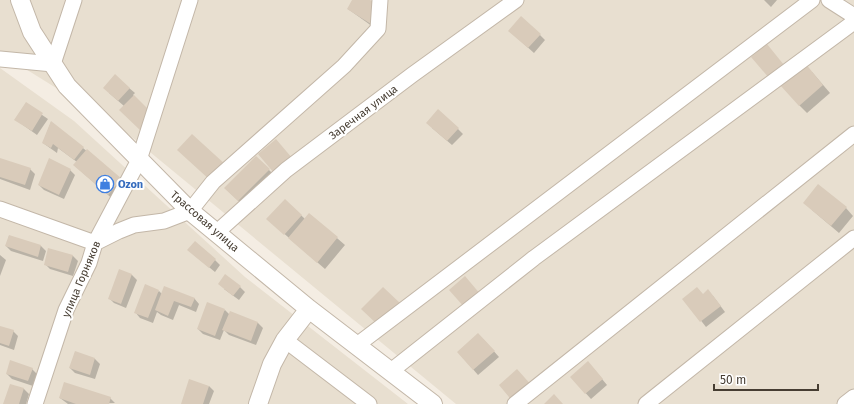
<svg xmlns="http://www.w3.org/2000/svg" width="854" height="404" font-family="'Fira Sans',sans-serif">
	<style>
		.residential { fill: #e8dfd0 }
		.shadow { fill: #0003 }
		.building { fill: #d9cbba }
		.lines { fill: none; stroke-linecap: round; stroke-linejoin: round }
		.minor-casing { stroke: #c3b7a8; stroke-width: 17 }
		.tertiary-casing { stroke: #c3b7a8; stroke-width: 20 }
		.minor { stroke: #fff; stroke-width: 15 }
		.tertiary { stroke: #fff; stroke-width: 18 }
		.labels { text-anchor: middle; stroke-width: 4; stroke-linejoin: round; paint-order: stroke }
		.street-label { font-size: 11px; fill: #463d32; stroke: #fff }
		.shop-label { font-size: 11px; font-weight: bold; fill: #366cbe; stroke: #fff; text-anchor: start }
	</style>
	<rect width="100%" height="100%" fill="#f4ede3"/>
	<path class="residential" d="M 0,0 L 854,0 L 854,404 L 456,404 L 122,129 L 0,53 Z
		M 0,68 L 74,121 L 245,277 L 408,404 L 0,404 Z"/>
	<path class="shadow" d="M 353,0 L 368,0 L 376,29 L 348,9 Z
		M 764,0 L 777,0 L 771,7 Z
		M 514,35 L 540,35 L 545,40 L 534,53 Z
		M 812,72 L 830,93 L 807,113 L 799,105 Z
		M 115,76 L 135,93 L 133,95 L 156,118 L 124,106 L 109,93 Z
		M 26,104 L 48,119 L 37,135 L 16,120 Z
		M 51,122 L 121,179 L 116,202 L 74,165 L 77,162 L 58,148 L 57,153 L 43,143 Z
		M 432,128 L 458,129 L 463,134 L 452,145 Z
		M 256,157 L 276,177 L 246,208 L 225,188 Z
		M 0,161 L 30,169 L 35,174 L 30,190 L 0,179 Z
		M 70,170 L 75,175 L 64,199 L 44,190 L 39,185 Z
		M 285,200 L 305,219 L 309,214 L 345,245 L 325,269 L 273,224 Z
		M 846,208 L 853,216 L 839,233 L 812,210 Z
		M 9,236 L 41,246 L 46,251 L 43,261 L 11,251 L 6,246 Z
		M 49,249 L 73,256 L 78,261 L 73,276 L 50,269 L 45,264 Z
		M 0,255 L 6,260 L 0,276 Z
		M 194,255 L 215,260 L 220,265 L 215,272 Z
		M 120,271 L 132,275 L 137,280 L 126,308 L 114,303 L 109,298 Z
		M 240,287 L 245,292 L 239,300 L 224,289 Z
		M 159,291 L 162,294 L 194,298 L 199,304 L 196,312 L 179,305 L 173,320 L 161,315 L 157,312 L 153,323 L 140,318 L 135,312 Z
		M 703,294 L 713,296 L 725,312 L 706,327 L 684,299 Z
		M 225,310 L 230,315 L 258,323 L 263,328 L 256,345 L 229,335 L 224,330 L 220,340 L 203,334 L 198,329 Z
		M 0,327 L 13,331 L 18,336 L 14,350 L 0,345 Z
		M 483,339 L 499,357 L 478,375 L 458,352 Z
		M 75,353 L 95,359 L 100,364 L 95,379 L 75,373 L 70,368 Z
		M 593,368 L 607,385 L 591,399 L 571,377 Z
		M 32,369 L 37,374 L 33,386 L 12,379 L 7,374 Z
		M 11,385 L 24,389 L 29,394 L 26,404 L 4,404 Z
		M 209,386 L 214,391 L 209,404 L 182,404 Z
		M 60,398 L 110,398 L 115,403 L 68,404 Z"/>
	<path class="building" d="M 352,0 L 370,0 L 382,7 L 371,24 L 347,9 Z
		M 521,16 L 541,34 L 528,48 L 508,31 Z
		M 767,44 L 784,65 L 769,78 L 751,57 Z
		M 805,63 L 823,85 L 799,106 L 780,85 Z
		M 115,74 L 130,88 L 118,101 L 103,88 Z
		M 134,95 L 151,112 L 141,131 L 119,110 Z
		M 26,102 L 43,113 L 32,131 L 14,120 Z
		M 438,109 L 459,128 L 447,141 L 426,123 Z
		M 51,121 L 84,147 L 74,160 L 53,144 L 51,148 L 42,143 Z
		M 192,134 L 226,165 L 211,181 L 177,150 Z
		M 276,139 L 292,158 L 274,173 L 258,154 Z
		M 87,149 L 122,179 L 108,195 L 73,165 Z
		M 256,156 L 270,169 L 238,201 L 224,188 Z
		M 0,158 L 31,168 L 25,185 L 0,177 Z
		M 49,158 L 71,169 L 59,195 L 38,185 Z
		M 818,184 L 847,207 L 831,226 L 803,203 Z
		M 285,199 L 302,215 L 284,235 L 266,219 Z
		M 309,213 L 338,237 L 317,263 L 288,238 Z
		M 9,235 L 41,245 L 38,257 L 5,246 Z
		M 195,241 L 216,259 L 209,268 L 187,250 Z
		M 48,248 L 73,255 L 68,272 L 44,265 Z
		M 119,269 L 132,274 L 121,304 L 108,299 Z
		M 225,274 L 241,286 L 233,296 L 218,284 Z
		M 465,276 L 481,295 L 465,308 L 449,290 Z
		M 145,284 L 159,290 L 148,318 L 134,313 Z
		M 164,286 L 195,298 L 191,307 L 174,301 L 168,316 L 155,310 Z
		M 383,287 L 401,304 L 379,326 L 361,309 Z
		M 697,287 L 703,294 L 708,289 L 721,306 L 700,322 L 682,299 Z
		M 207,302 L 225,309 L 215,336 L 197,329 Z
		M 230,311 L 258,322 L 251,341 L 222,330 Z
		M 0,326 L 14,330 L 9,346 L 0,343 Z
		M 478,333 L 495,351 L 473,370 L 457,352 Z
		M 75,351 L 95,358 L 90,375 L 69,368 Z
		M 10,360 L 33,368 L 28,381 L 6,374 Z
		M 588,361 L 603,379 L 585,394 L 570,377 Z
		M 517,369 L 533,387 L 514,403 L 499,385 Z
		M 189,379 L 209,386 L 203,404 L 181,404 Z
		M 64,382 L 111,397 L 109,404 L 76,404 L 59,398 Z
		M 10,384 L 24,388 L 19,404 L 3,404 Z
		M 554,394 L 563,404 L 544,404 Z"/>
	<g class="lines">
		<defs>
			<path id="minor" d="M 829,0 L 854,16
				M 0,59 L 53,64 L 74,0
				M 0,209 L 95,243 L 119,231 L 134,225 L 164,221 L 190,211 L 213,182 L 344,66 L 378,29 L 380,0
				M 216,233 L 286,170 L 412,75 L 516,0
				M 285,340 L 369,404
				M 357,345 L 812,0
				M 391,371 L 534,258 L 854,22
				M 35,404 L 66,310 L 89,263 L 95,243 L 139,160 L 190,0
				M 515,404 L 854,134
				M 646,404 L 854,238
				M 845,404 L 854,397"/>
			<path id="tertiary" d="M 20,0 L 32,32 L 67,86 L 190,211 L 309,309 L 433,404
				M 258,404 L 272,364 L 285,340 L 309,309"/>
		</defs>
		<use href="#minor" class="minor-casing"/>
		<use href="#tertiary" class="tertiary-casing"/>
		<use href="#minor" class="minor"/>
		<use href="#tertiary" class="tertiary"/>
	</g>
	<defs>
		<symbol id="shop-ring" viewBox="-11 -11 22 22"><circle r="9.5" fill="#fff" stroke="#3f7fe0" stroke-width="1.5"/><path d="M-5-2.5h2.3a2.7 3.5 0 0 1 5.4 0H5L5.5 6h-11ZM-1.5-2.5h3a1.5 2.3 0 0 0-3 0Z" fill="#3f7fe0"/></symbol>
	</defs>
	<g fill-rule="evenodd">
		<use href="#shop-ring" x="95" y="174" width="20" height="20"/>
	</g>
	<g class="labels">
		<g class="street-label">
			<text transform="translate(363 112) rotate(-37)" y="4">Заречная улица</text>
			<text transform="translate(205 221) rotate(41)" y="4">Трассовая улица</text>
			<text transform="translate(81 279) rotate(-67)" y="4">улица Горняков</text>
		</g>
		<g class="shop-label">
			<text x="118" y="188">Ozon</text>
		</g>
	</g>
	<path d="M714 384v6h104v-6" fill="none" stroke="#463d32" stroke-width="2"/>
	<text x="720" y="384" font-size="12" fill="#463d32" stroke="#ffffff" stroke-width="3" paint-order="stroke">50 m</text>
</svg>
